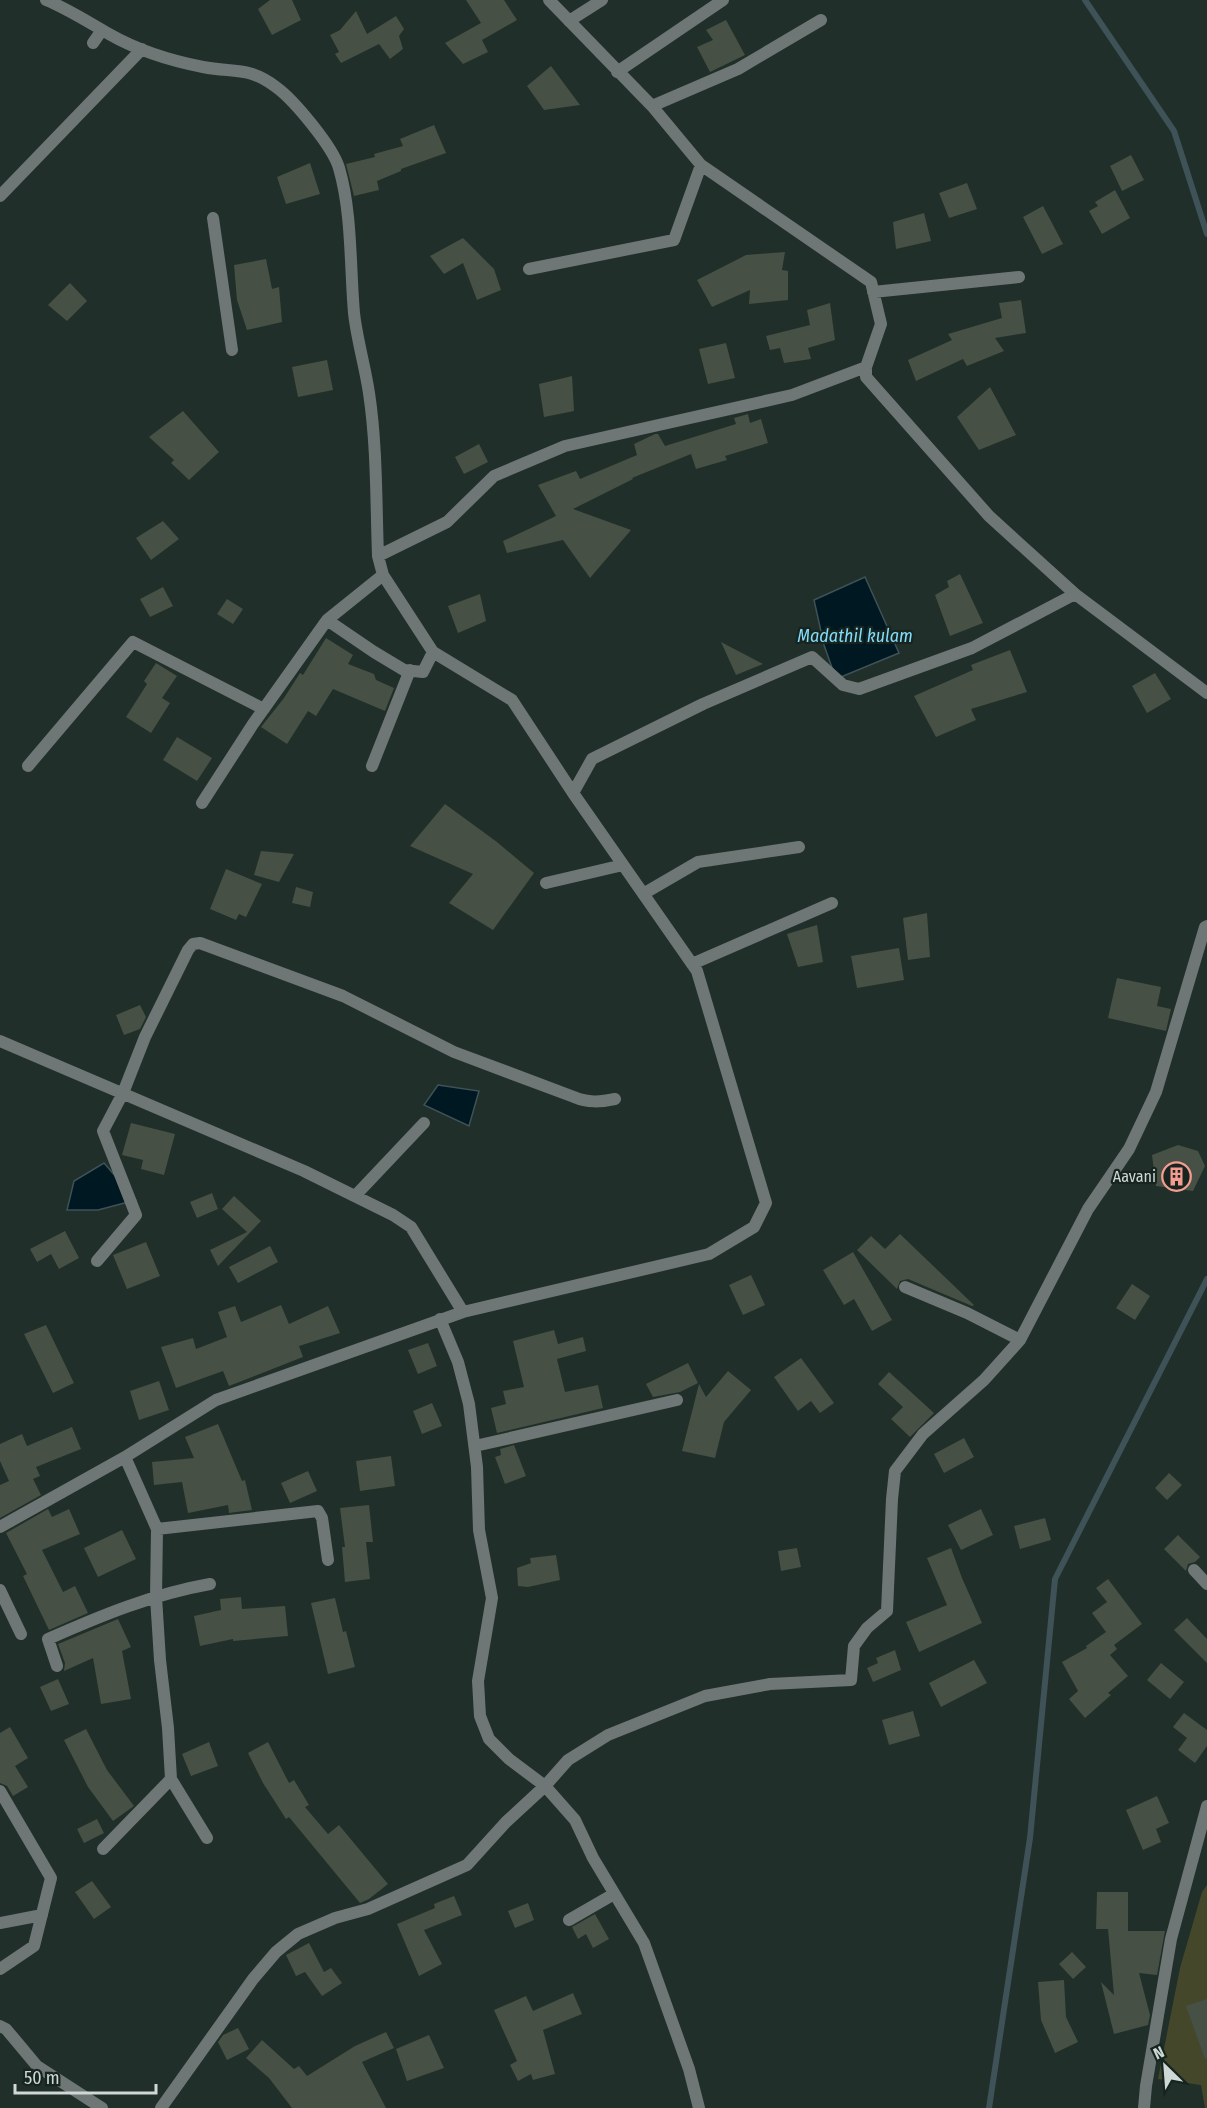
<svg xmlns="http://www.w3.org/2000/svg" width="1207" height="2108" font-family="'Fira Sans Condensed',sans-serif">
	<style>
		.green { fill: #45472b }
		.water { fill: #001822; stroke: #3e5257; stroke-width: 1.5 }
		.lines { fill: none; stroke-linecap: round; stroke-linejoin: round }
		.stream { stroke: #3e5257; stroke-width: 6 }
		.building { fill: #465044 }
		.minor { stroke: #6e7776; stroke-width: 12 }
		.labels { text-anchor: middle; stroke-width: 4.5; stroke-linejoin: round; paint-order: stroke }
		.poi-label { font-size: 16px; fill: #cfd8d4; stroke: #16251f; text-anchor: end }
		.water-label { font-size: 18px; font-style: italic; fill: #84dcfd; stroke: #16251f }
	</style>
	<rect width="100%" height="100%" fill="#202f29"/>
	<path class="green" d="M 1207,1885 L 1207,2108 L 1205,2108 L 1201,2085 L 1158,2079 L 1180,1968 L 1202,1892 Z"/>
	<path class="water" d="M 865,577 L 899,653 L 836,679 L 824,645 L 814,600 Z
		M 438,1085 L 479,1091 L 469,1126 L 424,1105 Z
		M 104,1163 L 136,1200 L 98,1210 L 67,1210 L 74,1181 Z"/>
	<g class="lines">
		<path class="stream" d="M 1085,0 L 1174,131 L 1207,234
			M 989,2108 L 1030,1838 L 1055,1579 L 1207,1279"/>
	</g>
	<path class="building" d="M 270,0 L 292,0 L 301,20 L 272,35 L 258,9 Z
		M 466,0 L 504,0 L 517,20 L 482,40 L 488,52 L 463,64 L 445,43 L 481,23 Z
		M 356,11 L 367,34 L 396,16 L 404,29 L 399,36 L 403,49 L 390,59 L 379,44 L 341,63 L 335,54 L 339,52 L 330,35 L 340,30 Z
		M 726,20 L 745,55 L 710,72 L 697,47 L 713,40 L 706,30 Z
		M 551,66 L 580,105 L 544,110 L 527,86 Z
		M 434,125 L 446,153 L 401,169 L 401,171 L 377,181 L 379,190 L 354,196 L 346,164 L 375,157 L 374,154 L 403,146 L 400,139 Z
		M 1131,155 L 1144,180 L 1122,191 L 1110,166 Z
		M 310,163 L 320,194 L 286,204 L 277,177 Z
		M 967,183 L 977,209 L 949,218 L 939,193 Z
		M 1115,190 L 1130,218 L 1102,234 L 1089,211 L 1098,206 L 1095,202 Z
		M 1043,206 L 1063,244 L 1042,254 L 1023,217 Z
		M 924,213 L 931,241 L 896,249 L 893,222 Z
		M 463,238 L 494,269 L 501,290 L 477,300 L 463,263 L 444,274 L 430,256 Z
		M 785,252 L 782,270 L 788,271 L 788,300 L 749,304 L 750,290 L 712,307 L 697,280 L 746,255 Z
		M 266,259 L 272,289 L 279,287 L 282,322 L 247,330 L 237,300 L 234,265 Z
		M 70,283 L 87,301 L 67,321 L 48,305 Z
		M 1021,300 L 1026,333 L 995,338 L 1004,351 L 967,366 L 963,359 L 916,381 L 908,360 L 952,340 L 948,334 L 1002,318 L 999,303 Z
		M 830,303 L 835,340 L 808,348 L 811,359 L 784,363 L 780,348 L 770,350 L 766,336 L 810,325 L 807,310 Z
		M 726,343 L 735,378 L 708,384 L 699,349 Z
		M 327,360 L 333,390 L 298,397 L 292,367 Z
		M 572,376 L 574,411 L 544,417 L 539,384 Z
		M 990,387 L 1016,435 L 979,450 L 957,417 Z
		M 183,411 L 219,452 L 189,480 L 171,463 L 174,460 L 149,437 Z
		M 748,414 L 750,423 L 761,419 L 768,443 L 725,456 L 727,460 L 696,469 L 691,454 L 632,478 L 633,479 L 573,509 L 631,530 L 590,578 L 563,540 L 507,553 L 503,541 L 556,516 L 538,485 L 576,471 L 580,479 L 637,455 L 634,444 L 655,434 L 658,434 L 665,446 L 736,424 L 734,418 Z
		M 479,444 L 488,462 L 464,474 L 455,457 Z
		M 163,521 L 179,539 L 151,560 L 136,538 Z
		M 960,574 L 983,623 L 950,636 L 935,595 L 949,587 L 947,581 Z
		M 163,587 L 173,606 L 150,617 L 140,599 Z
		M 480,594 L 486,621 L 458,633 L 448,606 Z
		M 227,599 L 243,609 L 233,624 L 217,614 Z
		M 326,638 L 353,655 L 348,664 L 374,674 L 376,680 L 394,688 L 385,711 L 333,689 L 316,716 L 308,711 L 287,744 L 261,727 L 284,698 L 300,673 L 303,675 Z
		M 721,642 L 763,664 L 736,675 Z
		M 1010,650 L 1027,692 L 971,709 L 976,720 L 936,737 L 914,696 L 973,670 L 971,665 Z
		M 156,663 L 177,676 L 162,698 L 170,703 L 151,733 L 126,717 L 147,684 L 144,681 Z
		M 1155,673 L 1171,699 L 1147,713 L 1132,686 Z
		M 177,737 L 212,758 L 197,781 L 163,760 Z
		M 445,804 L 497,842 L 534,873 L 493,930 L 449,903 L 473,874 L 410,846 Z
		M 261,851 L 294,854 L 279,882 L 254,875 Z
		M 226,869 L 262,884 L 246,917 L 239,914 L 236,920 L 210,909 Z
		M 296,887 L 313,892 L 310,907 L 292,903 Z
		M 927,913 L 930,957 L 908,960 L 903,918 Z
		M 817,925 L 823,962 L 798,967 L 787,934 Z
		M 899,948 L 904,980 L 857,988 L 851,956 Z
		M 1117,978 L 1161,987 L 1157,1006 L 1171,1009 L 1166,1031 L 1108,1018 Z
		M 140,1005 L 146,1017 L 140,1029 L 124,1035 L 116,1015 Z
		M 131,1123 L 175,1134 L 164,1175 L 141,1169 L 143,1160 L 122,1155 Z
		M 1178,1145 L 1198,1151 L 1205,1166 L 1193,1191 L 1156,1186 L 1152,1155 Z
		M 212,1193 L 218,1209 L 197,1218 L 190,1202 Z
		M 234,1196 L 261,1221 L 218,1266 L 210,1250 L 247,1232 L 222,1209 Z
		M 65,1231 L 79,1258 L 59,1269 L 51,1254 L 37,1262 L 30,1249 Z
		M 900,1234 L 974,1305 L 972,1306 L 908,1279 L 900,1281 L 897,1289 L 857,1250 L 871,1236 L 885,1249 Z
		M 146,1242 L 160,1276 L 127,1289 L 113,1255 Z
		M 270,1246 L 278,1262 L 238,1283 L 229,1267 Z
		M 853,1252 L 892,1320 L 872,1331 L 854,1299 L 844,1305 L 823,1270 Z
		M 751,1275 L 765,1305 L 743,1315 L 729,1285 Z
		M 1132,1284 L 1150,1296 L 1135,1320 L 1116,1308 Z
		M 281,1305 L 289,1324 L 328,1306 L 340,1333 L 299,1346 L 303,1357 L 229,1386 L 223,1371 L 176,1388 L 161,1347 L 193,1338 L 196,1349 L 227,1337 L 218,1312 L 235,1306 L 241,1322 Z
		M 46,1325 L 74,1383 L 53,1393 L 24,1334 Z
		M 554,1330 L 558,1344 L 583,1337 L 586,1351 L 557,1359 L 565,1392 L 598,1385 L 603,1408 L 497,1433 L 491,1408 L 506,1404 L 503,1391 L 524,1387 L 513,1341 Z
		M 428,1343 L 437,1366 L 418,1374 L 408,1350 Z
		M 801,1358 L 834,1403 L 820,1413 L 811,1401 L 798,1411 L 774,1377 Z
		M 688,1363 L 698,1383 L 680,1392 L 653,1397 L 646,1384 Z
		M 728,1371 L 751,1390 L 724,1422 L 715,1458 L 682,1451 L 699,1384 L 706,1397 Z
		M 889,1372 L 934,1413 L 910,1437 L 891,1419 L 903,1407 L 878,1384 Z
		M 159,1381 L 169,1410 L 139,1420 L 130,1391 Z
		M 432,1403 L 442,1426 L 422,1434 L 413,1411 Z
		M 218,1424 L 242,1481 L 245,1480 L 252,1510 L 229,1513 L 228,1505 L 188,1513 L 182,1482 L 154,1485 L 152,1462 L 194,1458 L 185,1437 Z
		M 72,1427 L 81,1449 L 36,1467 L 40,1476 L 33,1479 L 41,1495 L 0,1518 L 0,1485 L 9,1481 L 0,1461 L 0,1444 L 22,1434 L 27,1446 Z
		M 964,1438 L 974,1457 L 944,1473 L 934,1454 Z
		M 514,1445 L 526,1476 L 505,1484 L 495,1457 L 501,1455 L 500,1449 Z
		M 391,1456 L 395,1486 L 360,1491 L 356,1461 Z
		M 308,1471 L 317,1491 L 290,1503 L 281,1483 Z
		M 1169,1473 L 1182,1485 L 1167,1500 L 1155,1488 Z
		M 369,1505 L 373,1542 L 366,1542 L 370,1579 L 345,1582 L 342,1547 L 345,1547 L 340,1508 Z
		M 48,1509 L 52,1517 L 69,1509 L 80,1534 L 42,1550 L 63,1592 L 75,1586 L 88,1613 L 49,1630 L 23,1576 L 27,1574 L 6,1533 Z
		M 981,1509 L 993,1535 L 961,1550 L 948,1525 Z
		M 1045,1518 L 1051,1540 L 1020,1549 L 1014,1526 Z
		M 122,1530 L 136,1559 L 98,1577 L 84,1548 Z
		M 1178,1535 L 1200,1557 L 1195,1562 L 1188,1564 L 1186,1571 L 1164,1549 Z
		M 797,1548 L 801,1567 L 781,1571 L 778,1551 Z
		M 951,1548 L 962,1578 L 982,1623 L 919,1652 L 906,1622 L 947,1605 L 927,1558 Z
		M 556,1555 L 560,1580 L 528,1587 L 518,1586 L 517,1568 L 531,1563 L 530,1558 Z
		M 1108,1579 L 1142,1624 L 1114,1645 L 1117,1649 L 1110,1655 L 1128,1676 L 1108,1693 L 1111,1695 L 1085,1718 L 1069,1699 L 1078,1691 L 1062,1662 L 1087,1648 L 1086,1646 L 1106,1632 L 1092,1613 L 1107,1602 L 1096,1588 Z
		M 241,1597 L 242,1609 L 285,1606 L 288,1636 L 233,1641 L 233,1639 L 200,1646 L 194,1616 L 221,1610 L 220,1599 Z
		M 335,1598 L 343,1632 L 346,1631 L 355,1667 L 328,1674 L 311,1603 Z
		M 1187,1618 L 1207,1639 L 1207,1663 L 1174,1630 Z
		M 118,1619 L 131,1647 L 122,1651 L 131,1699 L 101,1704 L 93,1658 L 64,1671 L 65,1663 L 58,1644 Z
		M 895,1650 L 901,1670 L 873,1682 L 867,1668 L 878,1663 L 876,1658 Z
		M 974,1660 L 987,1683 L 941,1707 L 929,1683 Z
		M 1161,1663 L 1184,1682 L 1170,1699 L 1147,1680 Z
		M 58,1679 L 69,1704 L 51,1711 L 40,1687 Z
		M 913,1711 L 920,1736 L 889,1745 L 882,1720 Z
		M 1184,1713 L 1207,1730 L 1207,1746 L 1195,1763 L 1178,1750 L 1187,1738 L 1173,1727 Z
		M 10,1727 L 28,1758 L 15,1766 L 28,1787 L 13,1796 L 7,1786 L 0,1783 L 0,1733 Z
		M 86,1729 L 107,1770 L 134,1806 L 113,1821 L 88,1787 L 64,1740 Z
		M 209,1742 L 218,1766 L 191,1776 L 182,1754 Z
		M 268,1742 L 289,1783 L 294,1780 L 309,1805 L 305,1807 L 328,1834 L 339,1825 L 388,1884 L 369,1899 L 360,1903 L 289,1817 L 286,1819 L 263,1783 L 248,1753 Z
		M 1157,1796 L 1169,1823 L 1156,1829 L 1161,1842 L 1143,1850 L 1126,1810 Z
		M 97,1819 L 104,1833 L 84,1843 L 77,1829 Z
		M 92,1881 L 111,1907 L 94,1919 L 75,1892 Z
		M 1097,1892 L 1128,1892 L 1128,1931 L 1165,1931 L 1157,1975 L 1139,1973 L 1150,2015 L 1148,2025 L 1114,2034 L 1101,1982 L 1114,1995 L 1108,1929 L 1096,1929 Z
		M 454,1896 L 462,1915 L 424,1930 L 442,1964 L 419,1976 L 397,1924 L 435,1908 L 434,1904 Z
		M 528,1903 L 534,1920 L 515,1928 L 508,1911 Z
		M 595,1914 L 609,1939 L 593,1948 L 586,1934 L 578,1939 L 572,1927 Z
		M 309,1943 L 324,1972 L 331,1968 L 342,1983 L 322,1996 L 305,1972 L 296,1976 L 286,1955 Z
		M 1072,1952 L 1086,1967 L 1073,1979 L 1059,1964 Z
		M 1064,1980 L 1066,2017 L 1078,2042 L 1055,2053 L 1041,2020 L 1038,1982 Z
		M 573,1993 L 582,2014 L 543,2030 L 555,2074 L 533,2080 L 531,2074 L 518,2081 L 510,2065 L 517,2061 L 494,2010 L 526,1996 L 533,2011 Z
		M 1207,1999 L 1207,2058 L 1205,2059 L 1186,2006 Z
		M 238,2028 L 249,2049 L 227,2060 L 218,2042 L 223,2035 Z
		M 386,2032 L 394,2048 L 362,2062 L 386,2108 L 292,2108 L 269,2078 L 246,2058 L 262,2040 L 294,2069 L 299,2066 L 307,2076 L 355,2046 Z
		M 429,2035 L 444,2068 L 407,2081 L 396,2049 Z"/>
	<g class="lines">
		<path class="minor" d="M 46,0 C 68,9 88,22 109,34 C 137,50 172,61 203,67 C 234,73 248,66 276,87 C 294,100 333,147 339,168 C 352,212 350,267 354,313 C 357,340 365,366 369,393 C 377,446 376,502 378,556
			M 569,21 L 602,0
			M 93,43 L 102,30
			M 617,72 L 723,0
			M 652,106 L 738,69 L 821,20
			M 0,196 L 142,49
			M 213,218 L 232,350
			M 529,269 L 674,240 L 701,165
			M 873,292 L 1019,277
			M 866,367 L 866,377 L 989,516 L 1075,594 L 1207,693
			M 327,620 L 383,575
			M 28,766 L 133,642 L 264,709
			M 372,766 L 410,670
			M 573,793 L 592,759 L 703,704 L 812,657 L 843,685 L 859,689 L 972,648 L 1075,594
			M 202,803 L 253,724 L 327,620 L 374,652 L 404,670 L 423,672 L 433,652
			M 546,883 L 623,865
			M 643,894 L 698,862 L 799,847
			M 692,964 L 832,903
			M 0,1041 L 304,1171 L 393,1215 L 411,1227 L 463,1312
			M 355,1196 L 424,1123
			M 97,1261 L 136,1215 L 103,1131 L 123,1093 L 145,1037 L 188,950 L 193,944 L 200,943 L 343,996 L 454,1052 L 574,1097 C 588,1103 600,1102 615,1099
			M 905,1287 L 967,1313 L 1020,1340
			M 440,1319 L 458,1362 L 469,1404 L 477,1467 L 479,1530 L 492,1598 L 478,1681 L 480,1716 L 489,1739 L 509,1759 L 545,1786 L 575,1820 L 593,1858 L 644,1943 L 689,2069 L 699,2108
			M 475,1446 L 677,1400
			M 125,1457 L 157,1529 L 156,1597 L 160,1660 L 168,1728 L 171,1779 L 207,1838
			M 0,1527 L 125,1457 L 216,1400 L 463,1312 L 709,1254 L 754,1227 L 766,1203 L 697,971 L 573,793 L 512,700 L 433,652 L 383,575 L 378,556 L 447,522 L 494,476 L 565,446 L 792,395 L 866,367 L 881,324 L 871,282 L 701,165 L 652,106 L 549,0
			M 157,1529 L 318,1511 L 322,1518 L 328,1560
			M 1194,1570 L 1207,1584
			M 0,1590 L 21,1634
			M 57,1666 L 48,1639 C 100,1616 153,1594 210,1584
			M 0,1791 L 51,1878 L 34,1946 L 0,1969
			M 103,1849 L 171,1779
			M 569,1920 L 614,1894
			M 0,1923 L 42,1915
			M 0,2026 L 6,2029 L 37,2066 L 102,2108
			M 161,2108 L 253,1979 L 276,1952 L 298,1934 L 335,1918 L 368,1909 L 467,1865 L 506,1822 L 545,1786 L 568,1760 L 608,1735 L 705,1696 L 770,1684 L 851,1680 L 854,1646 L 867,1628 L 887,1611 L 892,1499 L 895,1471 L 923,1434 L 984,1380 L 1020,1340 L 1088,1209 L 1129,1149 L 1156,1092 L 1205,927 L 1207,926
			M 1144,2108 L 1146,2086 L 1171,1939 L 1207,1806"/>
	</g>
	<defs>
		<symbol id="building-ring" viewBox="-11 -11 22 22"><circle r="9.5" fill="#16251f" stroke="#f59c91" stroke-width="1.5"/><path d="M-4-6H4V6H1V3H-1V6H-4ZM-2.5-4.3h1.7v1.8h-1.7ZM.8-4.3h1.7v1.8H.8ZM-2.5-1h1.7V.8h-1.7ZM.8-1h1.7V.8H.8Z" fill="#f59c91"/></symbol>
	</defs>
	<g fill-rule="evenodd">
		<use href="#building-ring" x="1160" y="1160" width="33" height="33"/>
	</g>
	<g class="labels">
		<g class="poi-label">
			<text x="1156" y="1182">Aavani</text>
		</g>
		<g class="water-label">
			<text x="855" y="642">Madathil kulam</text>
		</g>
	</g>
	<g transform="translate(1165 2066) rotate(335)" stroke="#16251f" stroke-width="4.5" paint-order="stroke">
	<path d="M0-4.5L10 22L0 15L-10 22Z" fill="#cfd8d4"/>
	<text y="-9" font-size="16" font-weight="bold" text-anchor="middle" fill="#cfd8d4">N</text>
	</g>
	<path d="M15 2084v9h141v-9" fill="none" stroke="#cfd8d4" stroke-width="3"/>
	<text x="24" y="2084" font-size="18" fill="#cfd8d4" stroke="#16251f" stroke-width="4.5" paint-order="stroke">50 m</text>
</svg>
